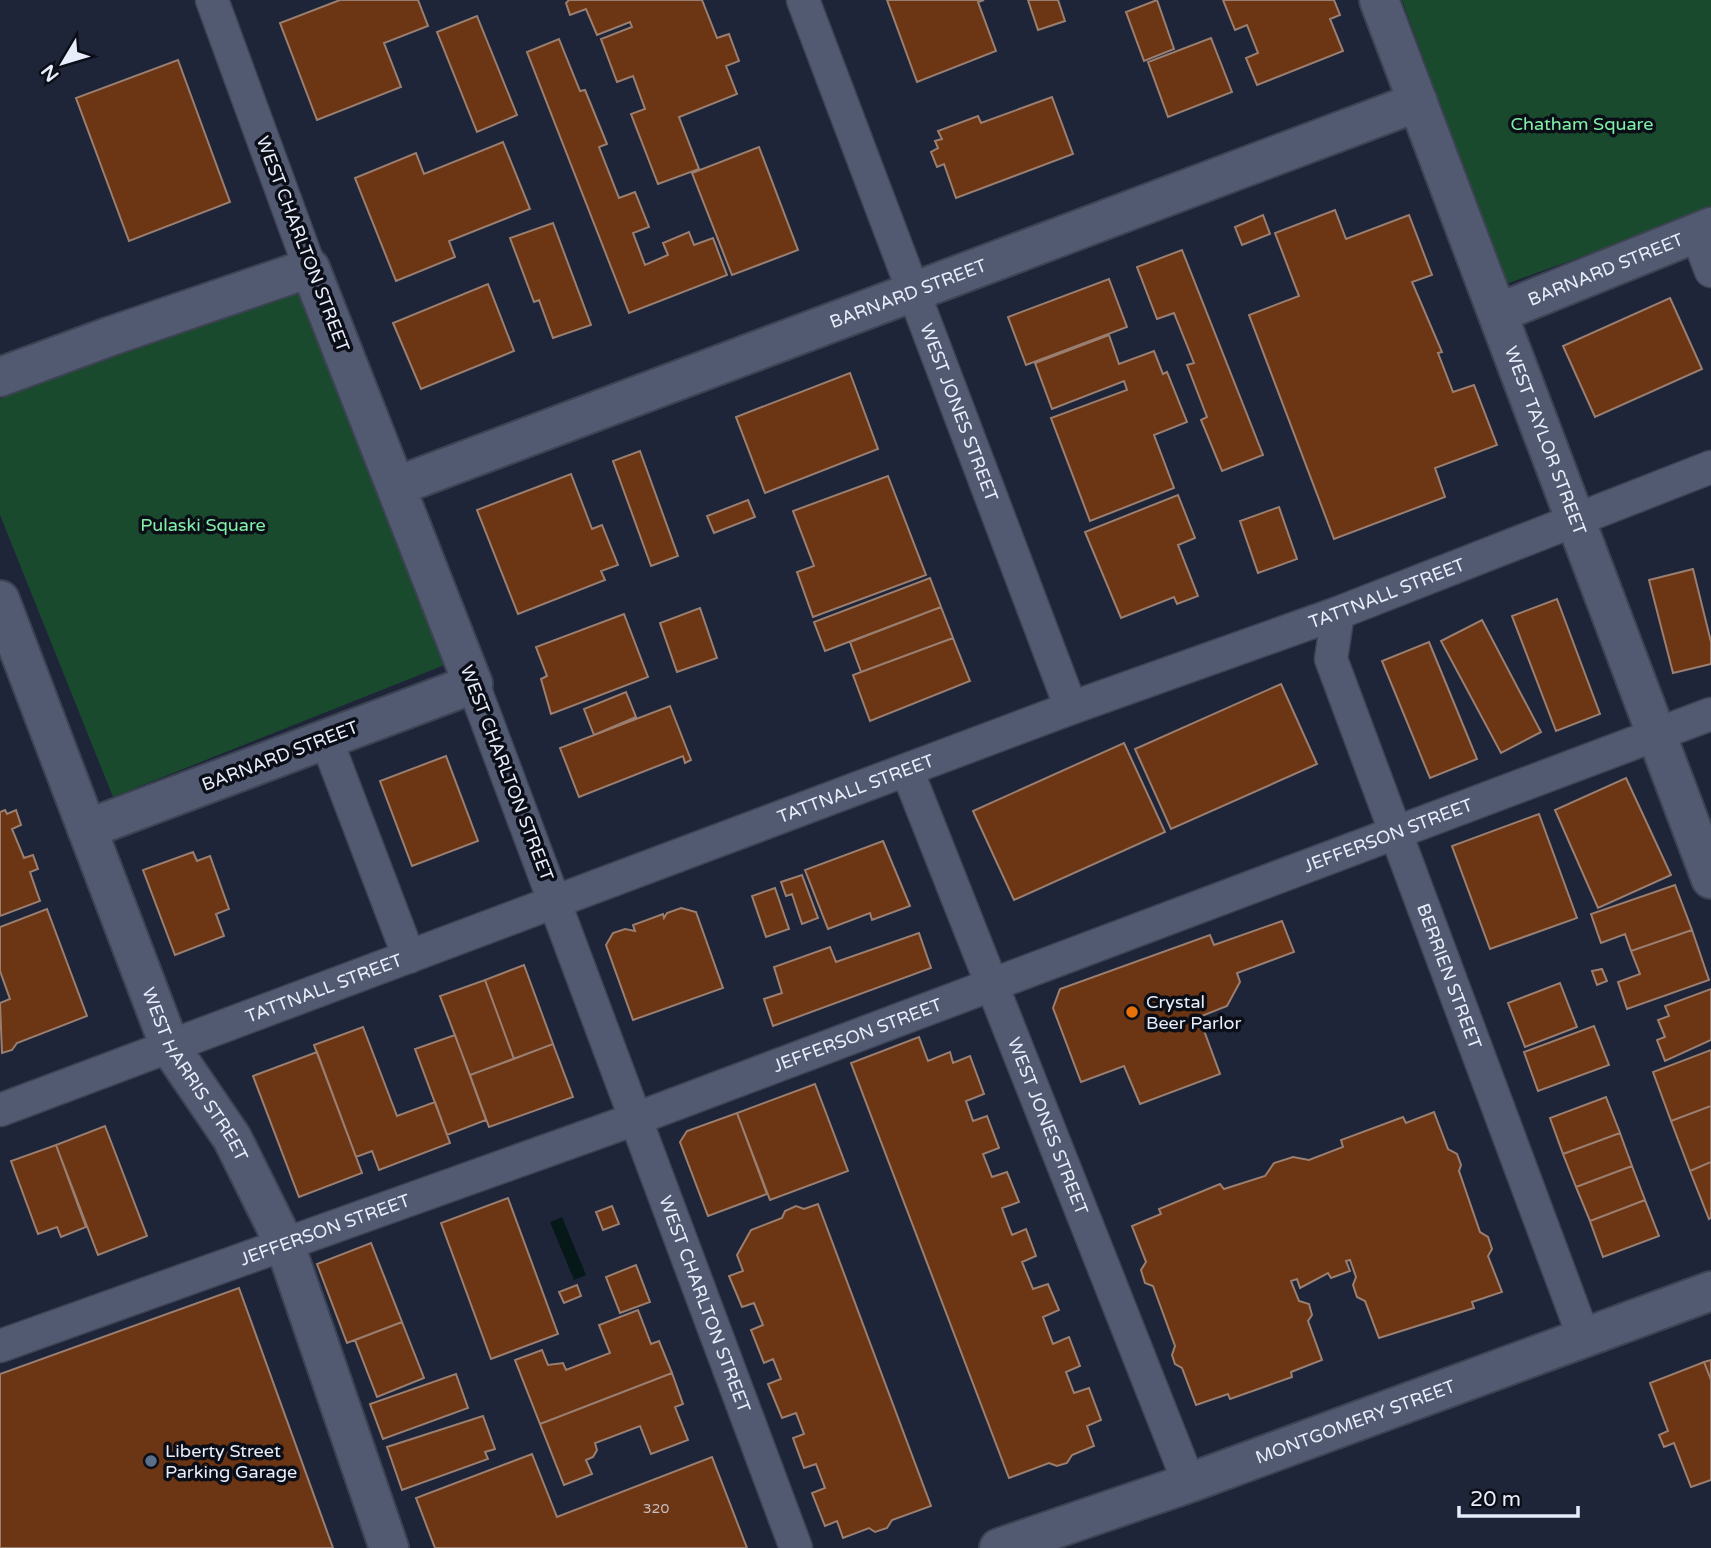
<svg xmlns="http://www.w3.org/2000/svg" width="1711" height="1548" font-family="'Varela Round',sans-serif">
	<style>
		.green { fill: #1a4a2d }
		.water { fill: #071818 }
		.building { fill: #6c3514; stroke: #9a7f71; stroke-width: 2 }
		.lines { fill: none; stroke-linecap: round; stroke-linejoin: round }
		.street-casing { stroke: #3e4354; stroke-width: 35 }
		.secondary-casing { stroke: #3e4354; stroke-width: 42 }
		.street { stroke: #515a71; stroke-width: 32 }
		.secondary { stroke: #515a71; stroke-width: 38 }
		.food-dot { fill: #e8710a; stroke: #0b0e17; stroke-width: 2.5 }
		.service-dot { fill: #5c6f8a; stroke: #0b0e17; stroke-width: 2.5 }
		.labels { text-anchor: middle; stroke-width: 7; stroke-linejoin: round; paint-order: stroke }
		.number-label { font-size: 14px; fill: #c9bfc1 }
		.park-label { font-size: 18px; fill: #81efa8; stroke: #0b0e17 }
		.street-label { font-size: 18px; fill: #e8edfb; stroke: #0b0e17 }
		.poi-label { font-size: 18px; fill: #e8edfb; stroke: #0b0e17; text-anchor: start }
	</style>
	<rect width="100%" height="100%" fill="#1e2539"/>
	<path class="green" d="M 1402,0 L 1711,0 L 1711,210 L 1506,284 Z
		M 304,278 L 457,660 L 113,797 L 0,515 L 0,399 Z"/>
	<path class="water" d="M 562,1217 L 586,1275 L 574,1280 L 550,1222 Z"/>
	<path class="building" d="M 340,0 L 418,0 L 428,26 L 384,43 L 401,87 L 317,120 L 280,23 Z
		M 569,0 L 702,0 L 717,38 L 729,34 L 739,61 L 726,66 L 737,94 L 679,117 L 699,169 L 658,184 L 631,114 L 645,109 L 633,76 L 617,82 L 601,39 L 632,27 L 630,22 L 597,35 L 586,9 L 570,15 L 566,3 Z
		M 887,0 L 984,0 L 978,2 L 996,51 L 917,82 Z
		M 1028,0 L 1058,0 L 1065,21 L 1038,30 Z
		M 1157,0 L 1174,49 L 1144,61 L 1126,12 Z
		M 1223,0 L 1334,0 L 1340,15 L 1330,19 L 1343,51 L 1257,85 L 1246,58 L 1258,53 L 1247,25 L 1235,30 Z
		M 477,16 L 517,115 L 477,132 L 437,32 Z
		M 1211,38 L 1232,92 L 1168,117 L 1148,62 Z
		M 559,39 L 580,91 L 585,90 L 607,144 L 599,147 L 619,198 L 635,192 L 649,227 L 633,233 L 645,265 L 668,255 L 663,243 L 689,232 L 694,245 L 713,238 L 727,275 L 629,313 L 527,52 Z
		M 178,60 L 230,202 L 129,241 L 76,98 Z
		M 1052,97 L 1073,154 L 956,198 L 944,164 L 937,167 L 931,152 L 938,148 L 935,141 L 942,139 L 938,131 L 978,116 L 981,123 Z
		M 503,142 L 530,209 L 449,241 L 455,257 L 396,281 L 355,178 L 416,153 L 424,174 Z
		M 759,147 L 798,250 L 732,275 L 692,173 Z
		M 1335,210 L 1346,239 L 1409,215 L 1432,275 L 1412,282 L 1442,352 L 1438,353 L 1453,392 L 1474,385 L 1497,445 L 1435,468 L 1445,497 L 1334,539 L 1249,315 L 1299,296 L 1275,233 Z
		M 1263,215 L 1270,234 L 1242,245 L 1235,227 Z
		M 553,223 L 591,325 L 553,338 L 539,300 L 534,302 L 510,238 Z
		M 1182,250 L 1263,455 L 1222,471 L 1201,420 L 1207,417 L 1187,365 L 1194,363 L 1174,313 L 1157,319 L 1137,267 Z
		M 1109,279 L 1127,327 L 1026,365 L 1008,317 Z
		M 488,284 L 514,351 L 421,389 L 393,323 Z
		M 1670,298 L 1702,369 L 1595,417 L 1563,346 Z
		M 1109,335 L 1119,364 L 1154,351 L 1163,374 L 1167,372 L 1187,422 L 1154,435 L 1174,488 L 1090,521 L 1051,418 L 1127,390 L 1124,381 L 1052,409 L 1035,363 Z
		M 850,373 L 878,449 L 765,493 L 736,417 Z
		M 640,451 L 678,556 L 651,566 L 613,461 Z
		M 571,474 L 592,529 L 602,525 L 618,565 L 601,571 L 605,580 L 518,614 L 477,510 Z
		M 888,476 L 926,575 L 813,617 L 797,572 L 814,566 L 793,511 Z
		M 1178,495 L 1195,538 L 1178,545 L 1198,596 L 1177,604 L 1174,597 L 1121,618 L 1085,532 Z
		M 748,500 L 755,517 L 714,533 L 707,516 Z
		M 1279,507 L 1297,559 L 1258,573 L 1240,521 Z
		M 1693,569 L 1711,642 L 1711,664 L 1673,673 L 1649,580 Z
		M 930,578 L 941,607 L 825,651 L 814,622 Z
		M 1557,599 L 1600,714 L 1556,731 L 1512,616 Z
		M 941,607 L 953,638 L 861,672 L 850,642 Z
		M 700,608 L 717,658 L 677,672 L 660,623 Z
		M 624,614 L 648,677 L 551,714 L 541,679 L 547,676 L 536,647 Z
		M 1482,620 L 1541,732 L 1501,753 L 1441,641 Z
		M 953,638 L 970,681 L 870,721 L 853,675 Z
		M 1429,642 L 1477,759 L 1430,778 L 1382,661 Z
		M 1281,684 L 1317,764 L 1171,829 L 1135,749 Z
		M 626,692 L 636,717 L 594,735 L 584,709 Z
		M 670,706 L 691,760 L 685,763 L 683,756 L 579,797 L 560,748 Z
		M 1124,743 L 1165,832 L 1014,900 L 973,811 Z
		M 446,756 L 478,841 L 412,866 L 380,781 Z
		M 1626,778 L 1671,875 L 1598,908 L 1555,810 Z
		M 5,810 L 7,814 L 16,810 L 21,825 L 12,829 L 24,858 L 33,855 L 38,869 L 30,872 L 40,901 L 0,916 L 0,812 Z
		M 1539,814 L 1577,918 L 1490,949 L 1452,846 Z
		M 883,841 L 910,906 L 872,920 L 870,913 L 828,929 L 805,870 Z
		M 193,852 L 197,861 L 210,856 L 229,909 L 216,914 L 224,936 L 175,955 L 143,870 Z
		M 802,875 L 818,918 L 802,924 L 792,894 L 786,896 L 781,882 Z
		M 1675,885 L 1692,930 L 1631,951 L 1625,934 L 1601,943 L 1591,914 Z
		M 775,888 L 789,929 L 766,937 L 752,896 Z
		M 681,908 L 696,912 L 723,988 L 633,1020 L 606,945 L 613,933 L 625,929 L 635,931 L 633,925 L 663,914 L 664,918 L 667,913 Z
		M 47,909 L 87,1016 L 17,1043 L 12,1050 L 2,1053 L 0,1003 L 10,999 L 0,971 L 0,927 Z
		M 1282,921 L 1294,952 L 1237,973 L 1240,982 L 1227,1006 L 1199,1017 L 1220,1074 L 1140,1104 L 1124,1066 L 1081,1082 L 1053,1008 L 1060,989 L 1210,935 L 1214,945 Z
		M 1692,930 L 1709,980 L 1627,1009 L 1618,982 L 1640,974 L 1631,951 Z
		M 919,933 L 931,968 L 773,1026 L 764,999 L 782,993 L 774,967 L 830,947 L 836,962 Z
		M 524,965 L 553,1044 L 514,1059 L 485,980 Z
		M 1602,969 L 1607,981 L 1597,985 L 1592,971 Z
		M 485,980 L 514,1059 L 470,1075 L 440,996 Z
		M 1560,983 L 1577,1027 L 1525,1047 L 1508,1003 Z
		M 1711,989 L 1711,1040 L 1665,1061 L 1657,1040 L 1665,1037 L 1658,1020 L 1669,1016 L 1665,1006 Z
		M 1594,1026 L 1609,1065 L 1538,1091 L 1524,1052 Z
		M 363,1027 L 397,1116 L 435,1102 L 450,1143 L 379,1170 L 372,1151 L 356,1157 L 314,1045 Z
		M 455,1035 L 486,1120 L 447,1135 L 415,1049 Z
		M 919,1037 L 928,1061 L 950,1052 L 953,1063 L 970,1056 L 984,1094 L 966,1101 L 973,1121 L 987,1116 L 999,1148 L 983,1154 L 992,1177 L 1007,1172 L 1019,1202 L 1002,1208 L 1012,1235 L 1026,1229 L 1036,1256 L 1022,1262 L 1033,1289 L 1048,1284 L 1059,1310 L 1043,1317 L 1053,1344 L 1069,1337 L 1080,1366 L 1066,1372 L 1074,1393 L 1089,1388 L 1101,1420 L 1087,1426 L 1094,1446 L 1072,1455 L 1067,1463 L 1057,1466 L 1049,1463 L 1009,1478 L 851,1063 Z
		M 553,1044 L 573,1097 L 489,1127 L 470,1075 Z
		M 1711,1050 L 1711,1106 L 1671,1121 L 1653,1072 Z
		M 317,1052 L 362,1173 L 299,1197 L 253,1076 Z
		M 815,1084 L 848,1171 L 770,1200 L 737,1113 Z
		M 1606,1097 L 1620,1133 L 1563,1154 L 1550,1118 Z
		M 1711,1106 L 1711,1162 L 1690,1171 L 1671,1121 Z
		M 1434,1112 L 1448,1149 L 1457,1154 L 1461,1165 L 1459,1171 L 1480,1232 L 1488,1237 L 1492,1249 L 1488,1256 L 1502,1292 L 1472,1302 L 1474,1308 L 1379,1338 L 1365,1301 L 1357,1297 L 1353,1285 L 1356,1277 L 1350,1260 L 1346,1261 L 1350,1271 L 1331,1278 L 1328,1273 L 1300,1288 L 1297,1279 L 1291,1281 L 1299,1301 L 1309,1304 L 1312,1315 L 1308,1321 L 1322,1360 L 1291,1372 L 1292,1377 L 1230,1399 L 1228,1394 L 1196,1405 L 1182,1368 L 1175,1364 L 1172,1355 L 1175,1346 L 1153,1286 L 1145,1283 L 1141,1270 L 1146,1262 L 1132,1226 L 1161,1214 L 1159,1209 L 1220,1184 L 1224,1189 L 1265,1176 L 1274,1163 L 1293,1157 L 1309,1160 L 1343,1147 L 1341,1140 L 1403,1117 L 1406,1123 Z
		M 737,1113 L 767,1194 L 708,1216 L 680,1142 L 687,1131 Z
		M 105,1126 L 147,1236 L 98,1255 L 56,1145 Z
		M 1620,1133 L 1632,1166 L 1576,1187 L 1563,1154 Z
		M 56,1145 L 86,1227 L 61,1237 L 57,1227 L 38,1234 L 11,1161 Z
		M 1711,1162 L 1711,1218 L 1709,1219 L 1690,1171 Z
		M 1632,1166 L 1645,1200 L 1590,1221 L 1576,1187 Z
		M 508,1198 L 558,1334 L 491,1359 L 441,1223 Z
		M 1645,1200 L 1659,1236 L 1603,1257 L 1590,1221 Z
		M 818,1204 L 931,1506 L 892,1520 L 887,1528 L 875,1532 L 869,1528 L 843,1538 L 837,1521 L 825,1526 L 812,1493 L 825,1488 L 816,1464 L 804,1468 L 793,1438 L 804,1434 L 796,1413 L 782,1418 L 768,1384 L 781,1379 L 773,1359 L 764,1363 L 751,1330 L 763,1325 L 754,1303 L 742,1307 L 729,1276 L 743,1271 L 737,1255 L 751,1230 L 782,1218 L 785,1211 L 796,1206 L 804,1209 Z
		M 612,1206 L 619,1224 L 603,1230 L 596,1212 Z
		M 371,1243 L 402,1322 L 347,1343 L 317,1264 Z
		M 636,1265 L 650,1302 L 620,1313 L 606,1277 Z
		M 577,1285 L 581,1296 L 564,1303 L 559,1292 Z
		M 239,1288 L 333,1548 L 0,1548 L 0,1374 Z
		M 638,1310 L 651,1344 L 659,1341 L 672,1373 L 540,1424 L 515,1360 L 542,1350 L 548,1365 L 563,1363 L 566,1370 L 610,1353 L 599,1325 Z
		M 402,1322 L 424,1378 L 377,1397 L 355,1340 Z
		M 1711,1360 L 1711,1380 L 1704,1362 Z
		M 1704,1362 L 1711,1380 L 1711,1480 L 1691,1487 L 1674,1443 L 1664,1447 L 1659,1435 L 1668,1431 L 1650,1383 Z
		M 672,1373 L 683,1404 L 675,1407 L 688,1440 L 651,1454 L 640,1426 L 595,1443 L 597,1450 L 593,1457 L 586,1460 L 592,1474 L 564,1485 L 540,1424 Z
		M 456,1374 L 468,1408 L 383,1439 L 370,1404 Z
		M 483,1416 L 495,1449 L 485,1452 L 488,1459 L 402,1490 L 387,1447 Z
		M 532,1454 L 557,1517 L 712,1457 L 747,1548 L 435,1548 L 416,1498 Z"/>
	<g class="lines">
		<defs>
			<g id="street">
				<path d="M 212,0 L 310,268"/>
				<path id="s1" d="M 803,0 L 1071,708"/>
				<path d="M 1696,232 L 1711,271"/>
				<path id="s2" d="M 1338,613 L 1331,659 L 1584,1338"/>
				<path id="s3" d="M 473,684 L 796,1548"/>
				<path d="M 326,739 L 409,957"/>
				<path id="s4" d="M 907,770 L 1189,1483"/>
				<path id="s5" d="M 0,1110 L 1071,708 L 1338,613 L 1711,467"/>
				<path id="s6" d="M 0,1346 L 638,1118 L 1711,714"/>
			</g>
			<g id="secondary">
				<path id="s7" d="M 1379,0 L 1711,879"/>
				<path id="s8" d="M 1498,313 L 1711,227"/>
				<path d="M 0,377 L 111,336 L 310,268 L 473,684 L 87,829"/>
				<path id="s9" d="M 397,486 L 1418,102"/>
				<path id="s10" d="M 0,600 L 170,1047 L 232,1138 L 285,1245 L 389,1548"/>
				<path id="s11" d="M 999,1548 L 1189,1483 L 1711,1291"/>
			</g>
		</defs>
		<use href="#street" class="street-casing"/>
		<use href="#secondary" class="secondary-casing"/>
		<use href="#street" class="street"/>
		<use href="#secondary" class="secondary"/>
	</g>
	<circle class="food-dot" cx="1132" cy="1012" r="7"/>
	<circle class="service-dot" cx="151" cy="1461" r="7"/>
	<g class="labels">
		<g class="number-label">
			<text x="656" y="1513">320</text>
		</g>
		<g class="park-label">
			<text x="1582" y="130">Chatham Square</text>
			<text x="203" y="531">Pulaski Square</text>
		</g>
		<g class="street-label">
			<text transform="translate(303 244) rotate(69)" y="6">WEST CHARLTON STREET</text>
			<text dy="6" stroke="none"><textPath href="#s8" startOffset="116">BARNARD STREET</textPath></text>
			<text dy="6" stroke="none"><textPath href="#s9" startOffset="546">BARNARD STREET</textPath></text>
			<text dy="6" stroke="none"><textPath href="#s1" startOffset="441">WEST JONES STREET</textPath></text>
			<text dy="6" stroke="none"><textPath href="#s7" startOffset="471">WEST TAYLOR STREET</textPath></text>
			<text dy="6" stroke="none"><textPath href="#s5" startOffset="1480">TATTNALL STREET</textPath></text>
			<text transform="translate(280 756) rotate(-21)" y="6">BARNARD STREET</text>
			<text transform="translate(507 773) rotate(69)" y="6">WEST CHARLTON STREET</text>
			<text dy="6" stroke="none"><textPath href="#s5" startOffset="914">TATTNALL STREET</textPath></text>
			<text dy="6" stroke="none"><textPath href="#s6" startOffset="1479">JEFFERSON STREET</textPath></text>
			<text dy="6" stroke="none"><textPath href="#s2" startOffset="385">BERRIEN STREET</textPath></text>
			<text dy="6" stroke="none"><textPath href="#s5" startOffset="346">TATTNALL STREET</textPath></text>
			<text dy="6" stroke="none"><textPath href="#s6" startOffset="912">JEFFERSON STREET</textPath></text>
			<text dy="6" stroke="none"><textPath href="#s10" startOffset="514">WEST HARRIS STREET</textPath></text>
			<text dy="6" stroke="none"><textPath href="#s4" startOffset="383">WEST JONES STREET</textPath></text>
			<text dy="6" stroke="none"><textPath href="#s6" startOffset="345">JEFFERSON STREET</textPath></text>
			<text dy="6" stroke="none"><textPath href="#s3" startOffset="662">WEST CHARLTON STREET</textPath></text>
			<text dy="6" stroke="none"><textPath href="#s11" startOffset="378">MONTGOMERY STREET</textPath></text>
		</g>
		<g class="poi-label">
			<text x="1146" y="1008">Crystal<tspan x="1146" dy="21">Beer Parlor</tspan></text>
			<text x="165" y="1457">Liberty Street<tspan x="165" dy="21">Parking Garage</tspan></text>
		</g>
	</g>
	<g transform="translate(63 63) rotate(232)" stroke="#0b0e17" stroke-width="5" paint-order="stroke">
	<path d="M0-5L12 26L0 18L-12 26Z" fill="#e8edfb"/>
	<text y="-10" font-size="19" font-weight="bold" text-anchor="middle" fill="#e8edfb">N</text>
	</g>
	<path d="M1459 1506v10h119v-10" fill="none" stroke="#e8edfb" stroke-width="3.5"/>
	<text x="1470" y="1506" font-size="21" fill="#e8edfb" stroke="#0b0e17" stroke-width="5" paint-order="stroke">20 m</text>
</svg>
